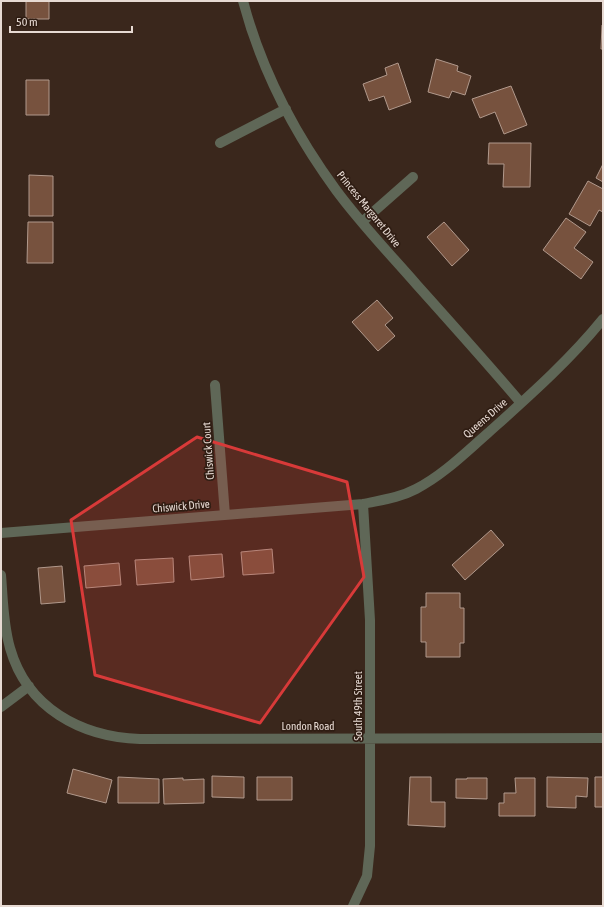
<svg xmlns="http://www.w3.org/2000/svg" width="604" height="907" font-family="'Asap Condensed',sans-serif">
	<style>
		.building { fill: #77523e; stroke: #b1998c }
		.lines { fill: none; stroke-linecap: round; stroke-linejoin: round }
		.minor { stroke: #5f6757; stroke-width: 10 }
		.marked { fill: #d83a39; fill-opacity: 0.2; stroke: #d83a39; stroke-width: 3; stroke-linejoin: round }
		.labels { text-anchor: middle; stroke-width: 3.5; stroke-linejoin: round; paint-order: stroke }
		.street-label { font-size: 11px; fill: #e7dad3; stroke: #2f1d13 }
	</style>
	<rect width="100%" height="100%" fill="#3a271c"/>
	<path class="building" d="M 26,1 L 49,1 L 49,19 L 26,19 Z
		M 602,25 L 603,25 L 603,49 L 601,49 Z
		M 436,59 L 458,66 L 457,71 L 471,76 L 465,95 L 452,91 L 449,98 L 428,92 Z
		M 398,63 L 411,102 L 389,110 L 384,96 L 369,101 L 363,84 L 387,75 L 385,68 Z
		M 26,80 L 49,80 L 49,115 L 26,115 Z
		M 511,86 L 527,125 L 504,134 L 495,112 L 480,118 L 472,99 Z
		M 489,143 L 531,143 L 530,187 L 503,187 L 504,164 L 488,164 Z
		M 603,164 L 603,182 L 596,178 Z
		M 29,175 L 53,176 L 53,216 L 29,216 Z
		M 588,181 L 603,189 L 603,212 L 599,210 L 590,226 L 569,214 Z
		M 566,218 L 586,232 L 574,248 L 593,262 L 581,279 L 543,250 Z
		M 28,222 L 53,222 L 53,263 L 27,263 Z
		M 444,222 L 469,250 L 452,266 L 427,237 Z
		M 377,300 L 393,318 L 385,325 L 395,336 L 378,351 L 352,322 Z
		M 491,530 L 504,545 L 465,580 L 452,565 Z
		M 272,549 L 274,573 L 243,575 L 241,552 Z
		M 222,554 L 224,577 L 191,580 L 189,556 Z
		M 173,558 L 174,582 L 137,585 L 135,560 Z
		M 119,563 L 121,585 L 86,588 L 84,566 Z
		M 62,566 L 65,602 L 41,604 L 38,568 Z
		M 426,593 L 460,593 L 460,608 L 464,608 L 464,643 L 460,643 L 460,657 L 426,657 L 426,642 L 421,642 L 421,607 L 426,607 Z
		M 73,769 L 112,780 L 106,803 L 67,793 Z
		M 212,776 L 244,777 L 244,798 L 212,797 Z
		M 118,777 L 159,779 L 159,803 L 118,803 Z
		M 257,777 L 292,777 L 292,800 L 257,800 Z
		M 410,777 L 431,777 L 431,802 L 445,802 L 445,827 L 408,825 Z
		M 547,777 L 588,778 L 587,797 L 576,796 L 576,808 L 547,807 Z
		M 595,777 L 603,777 L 603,807 L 595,807 Z
		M 183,778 L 183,780 L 204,779 L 204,803 L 164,804 L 163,779 Z
		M 467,778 L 487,778 L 487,799 L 456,798 L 456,779 L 467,779 Z
		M 515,778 L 535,778 L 535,816 L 499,816 L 499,803 L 504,803 L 504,793 L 516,793 Z"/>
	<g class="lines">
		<path class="minor" d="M 243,1 C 261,69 295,134 336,190 C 361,224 390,254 417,285 C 452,324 487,363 521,403
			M 220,143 L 286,109
			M 362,222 L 413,177
			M 215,385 L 225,515
			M 1,533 L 363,504 C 381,500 399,498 416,489 C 443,475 465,453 488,433 C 528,397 569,361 603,319
			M 1,575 C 3,599 3,624 10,648 C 27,708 81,737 140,739 L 603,738
			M 1,707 L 29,686
			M 353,906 L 367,876 L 370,846 L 370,620 L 363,504"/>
	</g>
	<path class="marked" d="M 197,437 L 347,482 L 364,577 L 260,723 L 95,675 L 71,520 Z"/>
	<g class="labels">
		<g class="street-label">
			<text transform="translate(369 209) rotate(51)" y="4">Princess Margaret Drive</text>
			<text transform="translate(485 418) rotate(-41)" y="4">Queens Drive</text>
			<text transform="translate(208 451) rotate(-94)" y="4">Chiswick Court</text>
			<text transform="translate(181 506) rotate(-5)" y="4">Chiswick Drive</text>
			<text transform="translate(358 706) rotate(-90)" y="4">South 49th Street</text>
			<text x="308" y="730">London Road</text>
		</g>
	</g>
	<rect width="604" height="907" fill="none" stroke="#e7dad3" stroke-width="4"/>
	<path d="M10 26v6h122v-6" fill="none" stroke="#e7dad3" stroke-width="2"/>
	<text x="16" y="26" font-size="12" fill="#e7dad3" stroke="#2f1d13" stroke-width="3" paint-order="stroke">50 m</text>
</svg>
